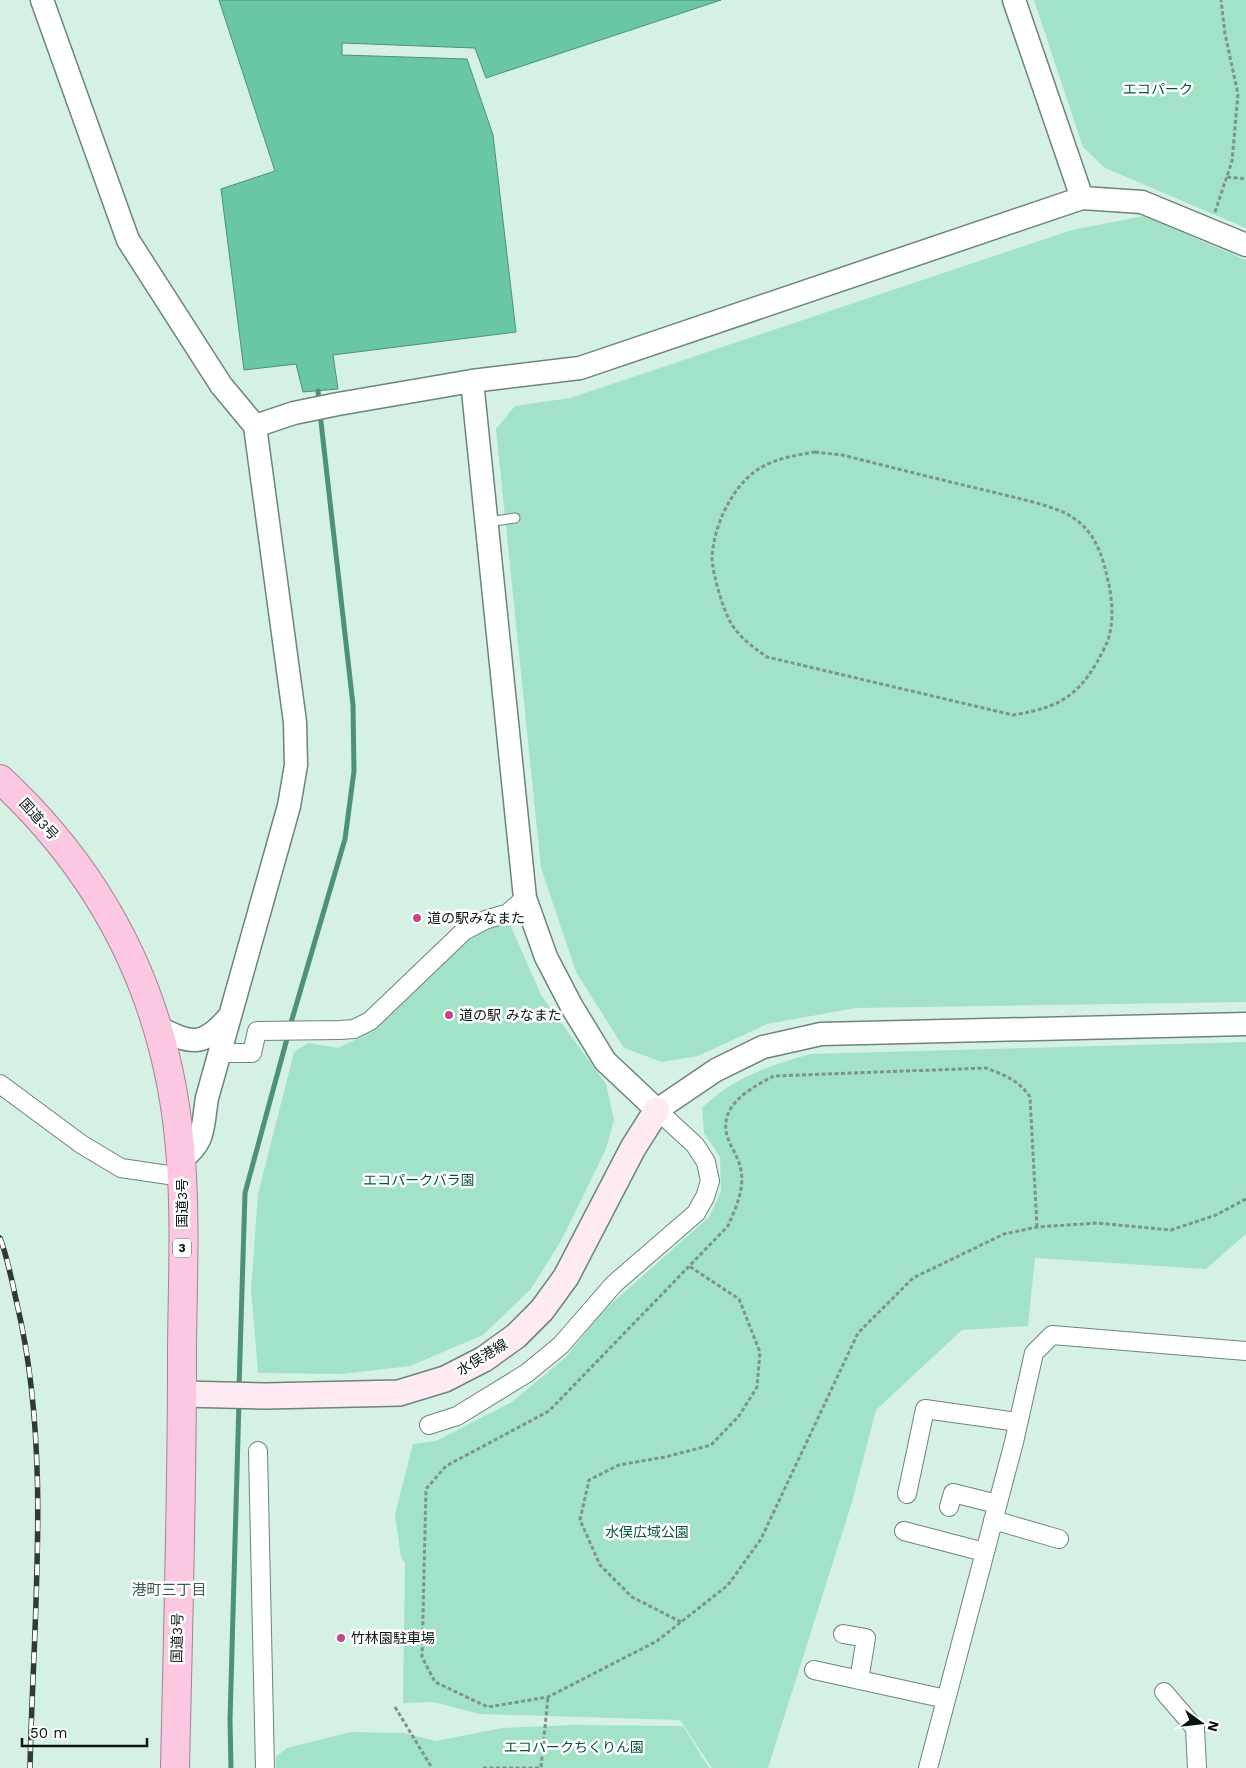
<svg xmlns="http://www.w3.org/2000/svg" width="1246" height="1768" font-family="'Work Sans','Noto Sans JP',sans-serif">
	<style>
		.green { fill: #a2e3c7 }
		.water { fill: #6ac7a3; stroke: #4d9177 }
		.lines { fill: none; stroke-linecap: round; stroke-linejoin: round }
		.stream { stroke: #4d9177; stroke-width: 5 }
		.service-casing { stroke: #6b8579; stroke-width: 11 }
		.minor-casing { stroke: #6b8579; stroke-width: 20 }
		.tertiary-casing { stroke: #6b8579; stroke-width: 25 }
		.secondary-casing { stroke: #6b8579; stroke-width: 28 }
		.trunk-casing { stroke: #a77f92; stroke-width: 30 }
		.path { stroke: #7e9389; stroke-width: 3; stroke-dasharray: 4 2.5; stroke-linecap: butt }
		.service { stroke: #fff; stroke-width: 9 }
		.minor { stroke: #fff; stroke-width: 18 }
		.tertiary { stroke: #fff; stroke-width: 22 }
		.secondary { stroke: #feeaf3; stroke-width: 25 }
		.trunk { stroke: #fcc7e0; stroke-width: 28 }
		.rail-casing { stroke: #2d3b34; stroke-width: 5.5 }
		.rail { stroke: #fff; stroke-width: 4; stroke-dasharray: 11; stroke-linecap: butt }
		.poi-dot { fill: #c5438b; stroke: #fff; stroke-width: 2 }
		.labels { text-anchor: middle; stroke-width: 5; stroke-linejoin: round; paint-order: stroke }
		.shield { fill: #fff; stroke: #535a57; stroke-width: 1 }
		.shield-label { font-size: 12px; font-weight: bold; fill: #09140f }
		.park-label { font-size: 14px; fill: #02543c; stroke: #fff }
		.street-label { font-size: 14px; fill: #09140f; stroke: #fff }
		.poi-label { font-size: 14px; fill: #09140f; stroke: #fff; text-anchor: start }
		.neighbourhood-label { font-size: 15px; fill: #40594e; stroke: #fff }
	</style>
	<rect width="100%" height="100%" fill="#d4f1e4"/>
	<path class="green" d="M 1034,0 L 1246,0 L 1246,228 L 1105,168 L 1083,147 Z
		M 1144,216 L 1246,260 L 1246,1002 L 856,1008 L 767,1024 L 698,1056 L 662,1062 L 624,1048 L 576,972 L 541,868 L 496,429 L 515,406 L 570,398 L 1072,230 Z
		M 508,920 L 541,995 L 606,1084 L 614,1120 L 606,1149 L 562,1239 L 531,1289 L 483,1335 L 410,1366 L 342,1374 L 258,1373 L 251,1290 L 258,1194 L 294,1052 L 308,1043 L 338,1048 L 374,1031 L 404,998 L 473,934 Z
		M 1246,1042 L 1246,1234 L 1206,1269 L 1035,1258 L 1028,1326 L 962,1330 L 876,1410 L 852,1502 L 768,1768 L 712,1768 L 680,1720 L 480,1714 L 433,1702 L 403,1703 L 405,1563 L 401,1557 L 395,1514 L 413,1444 L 436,1441 L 512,1402 L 565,1358 L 602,1312 L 709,1217 L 721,1191 L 720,1157 L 704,1133 L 702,1108 C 732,1078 770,1065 811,1054 Z
		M 573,1725 L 683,1726 L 709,1768 L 276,1768 L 276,1757 L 287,1748 L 350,1732 L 404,1733 L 436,1741 L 502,1728 Z"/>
	<path class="water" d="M 219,0 L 721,0 L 486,78 L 475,48 L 342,43 L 342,55 L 467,59 L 493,135 L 516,332 L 333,355 L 338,389 L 303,392 L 296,364 L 244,370 L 221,189 L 275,171 Z"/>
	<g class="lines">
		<path class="stream" d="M 318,391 L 319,402
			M 290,1026 L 345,839 L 354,771 L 353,705 L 320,413
			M 239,1388 L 245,1193 L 288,1035
			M 231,1768 L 230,1720 L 239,1401"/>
		<defs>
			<path id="service" d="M 488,522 L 515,518"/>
			<path id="minor" d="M 221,1053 L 252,1053 L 257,1031 L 340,1030 L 354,1029 L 370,1021 L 464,931 L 485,920 L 508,913 L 525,898
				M 0,1084 L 81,1144 L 121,1168 L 182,1177
				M 429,1425 L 457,1416 L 527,1373 L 561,1345 L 614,1284 L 696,1213 L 705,1197 L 710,1181 L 706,1162 L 695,1145 L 657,1110
				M 258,1451 L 265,1768
				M 907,1494 L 925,1409 L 1018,1422
				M 949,1507 L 953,1493 L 997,1504
				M 993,1520 L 1059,1539
				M 904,1531 L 984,1552
				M 843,1634 L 866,1638 L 859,1680
				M 814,1670 L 946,1699
				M 1164,1692 L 1195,1728 L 1197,1768
				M 928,1768 L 1014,1442 L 1034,1353 L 1052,1335 L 1246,1351"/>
			<path id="tertiary" d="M 42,0 L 128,240 L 221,385 L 255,426 L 295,722 L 296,765 L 289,806 L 207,1098 C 202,1128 206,1141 181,1160
				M 1014,0 L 1082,198
				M 472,381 L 525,898 L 546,957 L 572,1007 L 605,1061 L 657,1110 L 716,1070 L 763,1047 L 821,1034 L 1246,1024
				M 255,426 L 294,413 L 338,404 L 472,381 L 580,368 L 1082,198 L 1142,202 L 1246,245
				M 157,1027 C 192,1044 202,1048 229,1017"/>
			<path id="secondary" d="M 182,1394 L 266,1396 L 399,1393 L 445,1379 L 484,1359 L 516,1336 L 542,1310 L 566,1277 L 633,1148 L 657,1110"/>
			<path id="trunk" d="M 0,779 C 111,882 171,1010 181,1161 C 186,1227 182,1294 182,1360 C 182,1496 178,1632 175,1768"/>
		</defs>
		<use href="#service" class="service-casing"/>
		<use href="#minor" class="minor-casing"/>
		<use href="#tertiary" class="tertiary-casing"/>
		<use href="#secondary" class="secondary-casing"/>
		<use href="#trunk" class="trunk-casing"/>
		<path class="path" d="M 1227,177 L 1246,179
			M 1215,212 L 1232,161 L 1238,94 L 1225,34 L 1221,0
			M 815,452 L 842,455 C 894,468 945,481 997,493 C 1016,498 1056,506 1072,517 C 1097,533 1103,558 1109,585 C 1113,605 1114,629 1105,647 C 1082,693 1064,707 1013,715 L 767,657 C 754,648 739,637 731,623 C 723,610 712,572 712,557 C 714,526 731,488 757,470 C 773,459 796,455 815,452 Z
			M 1037,1227 L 1030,1097 C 1019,1080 1004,1075 986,1068 L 774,1076 C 754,1086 722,1103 726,1130 C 727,1142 737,1154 740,1166 C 746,1187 736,1207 728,1226 L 549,1411 L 446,1466 L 426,1489 L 422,1657 L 435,1682 L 488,1707 L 548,1697 L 657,1641 L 728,1585 L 761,1539 L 858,1333 L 913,1278 L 1004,1234 L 1037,1227 L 1097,1223 L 1171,1230 L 1216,1215 L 1246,1199
			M 681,1622 L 632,1597 L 600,1565 L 580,1520 L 589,1480 L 619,1465 L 665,1457 L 711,1445 L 739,1416 L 757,1387 L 760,1352 L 739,1299 L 689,1266
			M 395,1707 L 432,1768
			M 541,1767 L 548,1697
			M 483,1768 L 542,1768"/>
		<use href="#service" class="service"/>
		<use href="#minor" class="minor"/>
		<use href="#tertiary" class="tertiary"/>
		<use href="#secondary" class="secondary"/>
		<use href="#trunk" class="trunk"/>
		<defs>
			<path id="rail" d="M 0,1238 C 8,1259 12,1282 17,1304 C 52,1452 33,1616 30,1768"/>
		</defs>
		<use href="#rail" class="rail-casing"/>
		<use href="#rail" class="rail"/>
	</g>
	<g class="poi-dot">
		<circle cx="417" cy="918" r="5"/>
		<circle cx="449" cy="1015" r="5"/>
		<circle cx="341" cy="1638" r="5"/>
	</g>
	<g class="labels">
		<rect class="shield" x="173" y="1238.5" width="18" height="19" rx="4"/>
		<g class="shield-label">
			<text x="182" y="1252">3</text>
		</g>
		<g class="park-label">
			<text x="1158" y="94">エコパーク</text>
			<text x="419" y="1185">エコパークバラ園</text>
			<text x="647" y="1537">水俣広域公園</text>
			<text x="574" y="1752">エコパークちくりん園</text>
		</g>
		<g class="street-label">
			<text transform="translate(39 819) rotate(48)" y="5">国道3号</text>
			<text transform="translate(182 1203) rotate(-90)" y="5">国道3号</text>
			<text transform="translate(482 1357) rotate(-31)" y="5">水俣港線</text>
			<text transform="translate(177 1638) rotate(-89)" y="5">国道3号</text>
		</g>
		<g class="poi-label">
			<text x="427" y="923">道の駅みなまた</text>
			<text x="459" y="1020">道の駅 みなまた</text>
			<text x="351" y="1643">竹林園駐車場</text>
		</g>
		<g class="neighbourhood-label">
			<text x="169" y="1595">港町三丁目</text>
		</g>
	</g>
	<g transform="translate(1201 1723) rotate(105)" stroke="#ffffff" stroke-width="4" paint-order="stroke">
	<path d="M0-4L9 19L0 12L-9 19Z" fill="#09140f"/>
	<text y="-8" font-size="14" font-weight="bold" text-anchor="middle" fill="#09140f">N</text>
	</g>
	<path d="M22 1738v8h125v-8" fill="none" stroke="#09140f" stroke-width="2.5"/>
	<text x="30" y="1738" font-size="15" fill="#09140f" stroke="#ffffff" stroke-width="4" paint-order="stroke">50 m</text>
</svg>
